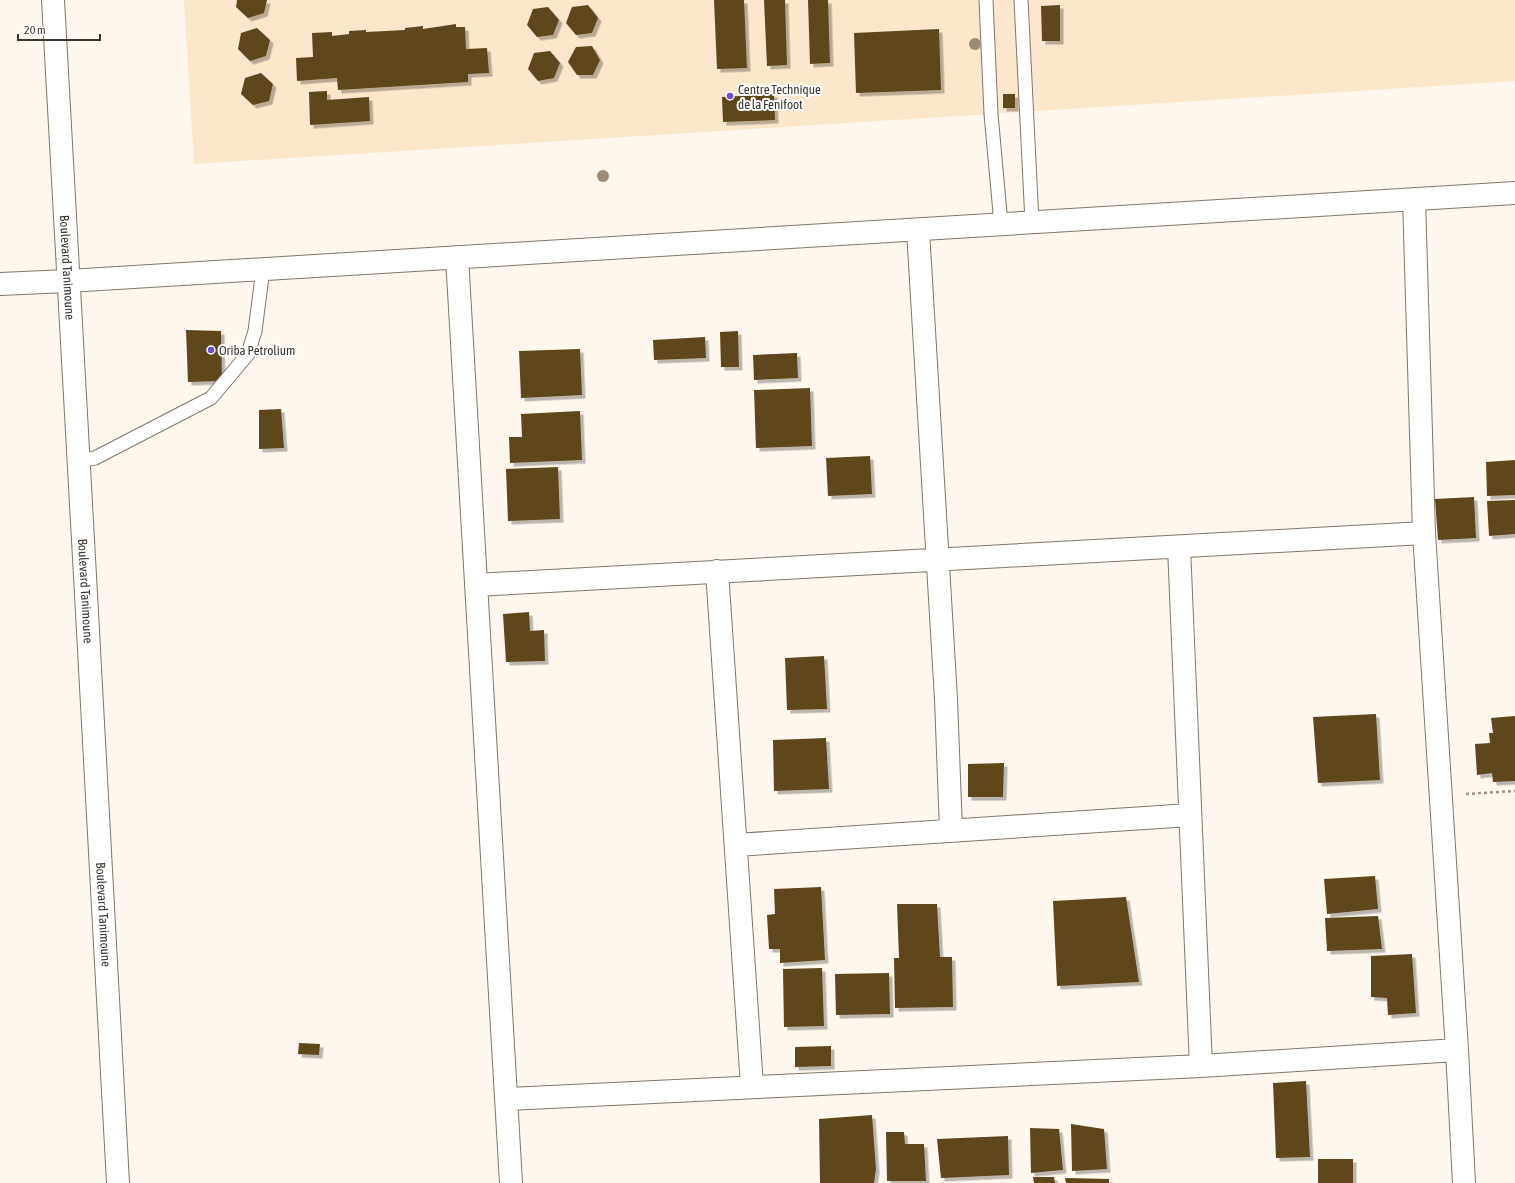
<svg xmlns="http://www.w3.org/2000/svg" width="1515" height="1183" font-family="'Asap Condensed',sans-serif">
	<style>
		.green { fill: #fae7cc }
		.building { fill: #5f461c; filter: url(#shadow) }
		.lines { fill: none; stroke-linecap: round; stroke-linejoin: round }
		.service-casing { stroke: #817768; stroke-width: 15 }
		.minor-casing { stroke: #817768; stroke-width: 24 }
		.primary-casing { stroke: #817768; stroke-width: 24 }
		.path { stroke: #98938a; stroke-width: 2.5; stroke-dasharray: 3 3; stroke-linecap: butt }
		.service { stroke: #fff; stroke-width: 13 }
		.minor { stroke: #fff; stroke-width: 22 }
		.primary { stroke: #fff; stroke-width: 22 }
		.tree { fill: #9b8d75 }
		.poi-dot { fill: #6951ca; stroke: #fff; stroke-width: 1.5 }
		.labels { text-anchor: middle; stroke-width: 4; stroke-linejoin: round; paint-order: stroke }
		.poi-label { font-size: 13px; fill: #3a362f; stroke: #fff; text-anchor: start }
		.street-label { font-size: 13px; fill: #3a362f; stroke: #fff }
	</style>
	<defs>
		<filter id="shadow"><feDropShadow dx="3.5" dy="3.5" stdDeviation="0" flood-color="#0004"/></filter>
	</defs>
	<rect width="100%" height="100%" fill="#fdf7ed"/>
	<path class="green" d="M 184,0 L 1515,0 L 1515,81 L 194,164 Z"/>
	<path class="building" d="M 237,0 L 267,0 L 264,13 L 248,18 L 236,7 Z
		M 714,0 L 744,0 L 747,68 L 717,69 Z
		M 764,0 L 785,0 L 787,65 L 767,66 Z
		M 808,0 L 828,0 L 830,63 L 810,64 Z
		M 588,5 L 598,18 L 592,33 L 576,35 L 566,23 L 572,7 Z
		M 1060,5 L 1060,41 L 1042,41 L 1041,6 Z
		M 548,7 L 559,20 L 553,35 L 537,37 L 527,25 L 533,9 Z
		M 456,24 L 456,27 L 465,27 L 466,49 L 487,48 L 489,73 L 468,74 L 468,82 L 338,90 L 337,78 L 297,81 L 296,58 L 313,57 L 312,33 L 332,32 L 332,36 L 349,34 L 349,31 L 366,30 L 366,32 L 405,30 L 405,28 L 423,26 L 423,29 Z
		M 257,28 L 270,40 L 266,56 L 250,61 L 238,49 L 241,33 Z
		M 939,29 L 941,90 L 856,93 L 854,33 Z
		M 592,46 L 600,60 L 593,75 L 577,75 L 568,62 L 576,47 Z
		M 550,51 L 560,63 L 554,78 L 538,81 L 528,69 L 534,53 Z
		M 261,73 L 273,84 L 269,101 L 253,105 L 241,94 L 245,78 Z
		M 327,91 L 327,100 L 369,97 L 370,121 L 310,125 L 309,92 Z
		M 774,94 L 775,120 L 723,122 L 722,97 Z
		M 1003,94 L 1015,94 L 1015,108 L 1003,108 Z
		M 186,330 L 221,331 L 222,381 L 188,382 Z
		M 738,331 L 739,367 L 721,367 L 720,332 Z
		M 705,337 L 706,358 L 654,360 L 653,340 Z
		M 580,349 L 582,395 L 521,398 L 519,351 Z
		M 797,353 L 798,378 L 754,380 L 753,355 Z
		M 810,388 L 812,446 L 756,448 L 754,390 Z
		M 281,409 L 284,448 L 259,449 L 259,410 Z
		M 580,411 L 582,460 L 510,463 L 509,437 L 522,437 L 521,414 Z
		M 870,456 L 872,494 L 828,496 L 826,458 Z
		M 1515,460 L 1515,495 L 1487,496 L 1486,462 Z
		M 558,467 L 560,519 L 508,521 L 506,469 Z
		M 1474,497 L 1476,538 L 1438,540 L 1435,499 Z
		M 1515,500 L 1515,534 L 1489,536 L 1487,501 Z
		M 529,612 L 530,631 L 544,630 L 545,661 L 506,662 L 503,614 Z
		M 824,656 L 827,709 L 787,710 L 785,658 Z
		M 1376,714 L 1380,780 L 1318,783 L 1313,717 Z
		M 1515,716 L 1515,781 L 1493,782 L 1492,773 L 1477,775 L 1475,744 L 1490,743 L 1489,733 L 1493,733 L 1491,718 Z
		M 826,738 L 829,789 L 774,791 L 773,740 Z
		M 1004,763 L 1003,797 L 968,797 L 968,764 Z
		M 1375,876 L 1378,909 L 1327,914 L 1324,879 Z
		M 821,887 L 825,960 L 780,963 L 780,949 L 769,949 L 767,915 L 775,914 L 774,889 Z
		M 1126,897 L 1139,982 L 1057,986 L 1053,901 Z
		M 897,904 L 937,904 L 940,957 L 952,957 L 953,1007 L 895,1008 L 894,958 L 899,958 Z
		M 1378,916 L 1382,949 L 1327,951 L 1325,918 Z
		M 1412,954 L 1416,1013 L 1388,1015 L 1387,998 L 1371,997 L 1371,956 Z
		M 822,968 L 824,1026 L 784,1027 L 783,969 Z
		M 889,973 L 890,1014 L 836,1015 L 835,974 Z
		M 299,1043 L 320,1044 L 319,1055 L 298,1054 Z
		M 831,1046 L 831,1066 L 795,1067 L 795,1047 Z
		M 1306,1081 L 1310,1157 L 1276,1158 L 1273,1083 Z
		M 872,1115 L 876,1169 L 874,1183 L 820,1183 L 819,1119 Z
		M 1071,1124 L 1104,1129 L 1107,1169 L 1072,1171 Z
		M 1030,1128 L 1059,1129 L 1063,1170 L 1031,1173 Z
		M 886,1132 L 904,1132 L 905,1144 L 924,1144 L 926,1181 L 887,1181 Z
		M 1008,1136 L 1009,1175 L 941,1178 L 937,1139 Z
		M 1318,1159 L 1353,1159 L 1353,1183 L 1318,1183 Z
		M 1033,1177 L 1054,1177 L 1055,1183 L 1034,1183 Z
		M 1065,1178 L 1109,1179 L 1109,1183 L 1066,1183 Z"/>
	<g class="lines">
		<defs>
			<path id="service" d="M 986,0 L 991,114 L 1001,224
				M 1021,0 L 1032,222
				M 79,461 L 95,458 L 211,398 L 248,354 L 255,331 L 263,269"/>
			<path id="minor" d="M 1414,199 L 1424,533 L 1457,1050 L 1464,1183
				M 918,230 L 946,699 L 951,831
				M 457,257 L 511,1183
				M 0,284 L 68,281 L 1515,193
				M 1179,547 L 1201,1066
				M 717,571 L 752,1086
				M 476,585 L 1424,533
				M 736,845 L 1190,815
				M 506,1099 L 1201,1066 L 1457,1050"/>
			<g id="primary">
				<path id="s1" d="M 53,0 C 74,394 98,789 118,1183"/>
			</g>
		</defs>
		<use href="#service" class="service-casing"/>
		<use href="#minor" class="minor-casing"/>
		<use href="#primary" class="primary-casing"/>
		<path class="path" d="M 1466,794 L 1515,791"/>
		<use href="#service" class="service"/>
		<use href="#minor" class="minor"/>
		<use href="#primary" class="primary"/>
	</g>
	<g class="tree">
		<circle cx="975" cy="44" r="6"/>
		<circle cx="603" cy="176" r="6"/>
	</g>
	<g class="poi-dot">
		<circle cx="730" cy="96" r="4"/>
		<circle cx="211" cy="350" r="4"/>
	</g>
	<g class="labels">
		<g class="poi-label">
			<text x="738" y="94">Centre Technique<tspan x="738" dy="15">de la Fenifoot</tspan></text>
			<text x="219" y="355">Oriba Petrolium</text>
		</g>
		<g class="street-label">
			<text dy="5" stroke="none"><textPath href="#s1" startOffset="268">Boulevard Tanimoune</textPath></text>
			<text dy="5" stroke="none"><textPath href="#s1" startOffset="592">Boulevard Tanimoune</textPath></text>
			<text dy="5" stroke="none"><textPath href="#s1" startOffset="916">Boulevard Tanimoune</textPath></text>
		</g>
	</g>
	<path d="M18 34v6h82v-6" fill="none" stroke="#3a362f" stroke-width="2"/>
	<text x="24" y="34" font-size="12" fill="#3a362f" stroke="#ffffff" stroke-width="3" paint-order="stroke">20 m</text>
</svg>
